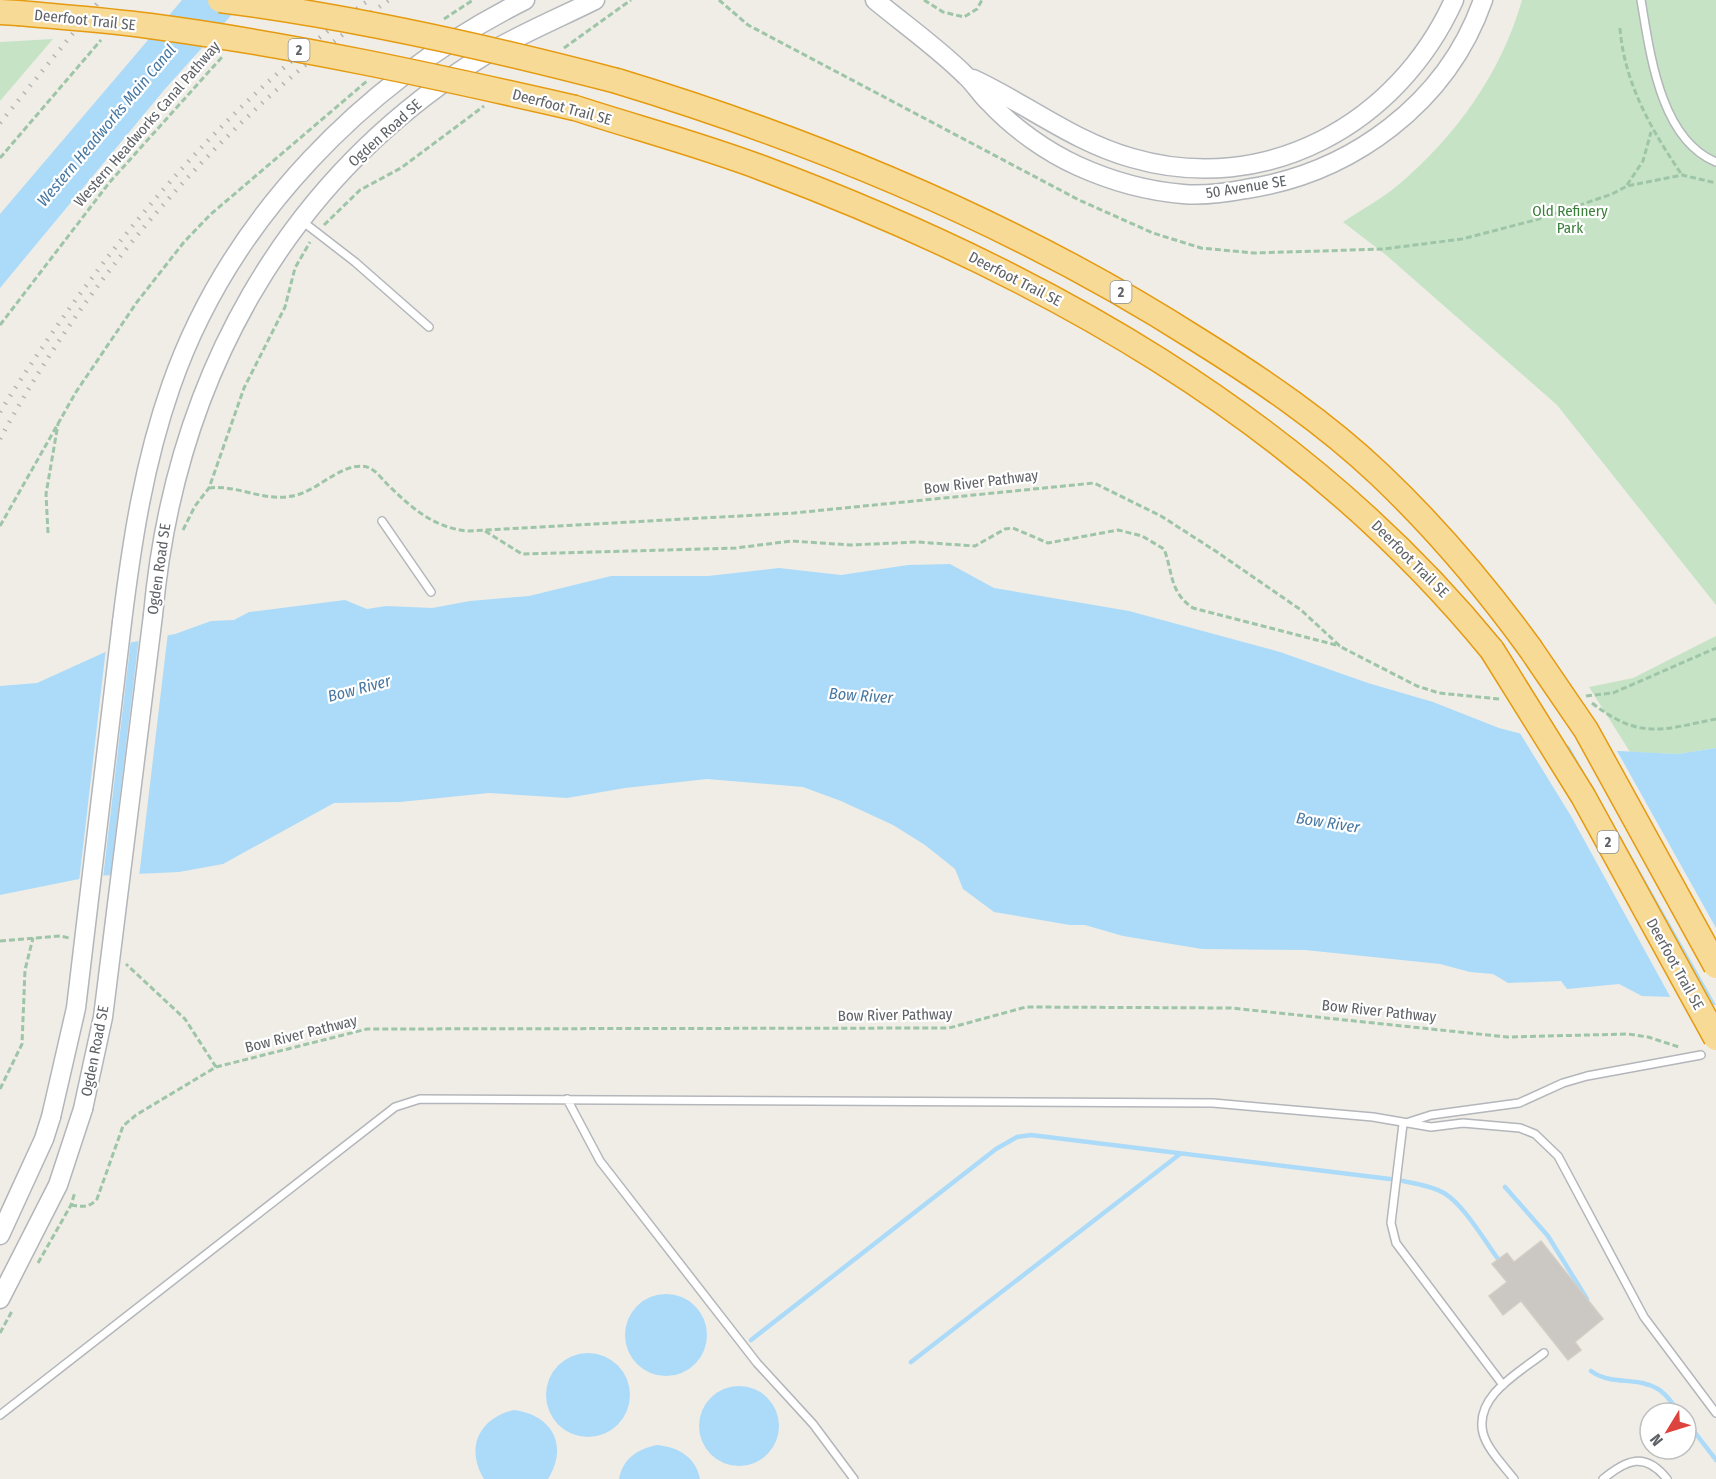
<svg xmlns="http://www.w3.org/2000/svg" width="1716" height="1479" font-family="'Fira Sans Condensed',sans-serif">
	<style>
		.green { fill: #c6e4c5 }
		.water { fill: #acdbf9 }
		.pier { fill: #efede6 }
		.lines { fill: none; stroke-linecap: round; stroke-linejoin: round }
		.stream { stroke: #acdbf9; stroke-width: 4.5 }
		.building { fill: #cbc7c3; stroke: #d3cec5; stroke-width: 1.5 }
		.lane-casing { stroke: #b3b6ba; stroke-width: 10 }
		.secondary-casing { stroke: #b2b5ba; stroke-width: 21 }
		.highway-casing { stroke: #e59a10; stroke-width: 27 }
		.path { stroke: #9ec5a8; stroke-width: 3; stroke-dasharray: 6 3; stroke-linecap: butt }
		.lane { stroke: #fff; stroke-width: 7 }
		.secondary { stroke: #fff; stroke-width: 18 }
		.highway { stroke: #f6da96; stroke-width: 24 }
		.rail { stroke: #b4b5b5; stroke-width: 4.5; stroke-dasharray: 1.5 8; stroke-linecap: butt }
		.secondary-bridge-casing { stroke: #b2b5ba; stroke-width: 21; stroke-linecap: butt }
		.highway-bridge-casing { stroke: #e59a10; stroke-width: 27; stroke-linecap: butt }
		.secondary-bridge { stroke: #fff; stroke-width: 18 }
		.highway-bridge { stroke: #f6da96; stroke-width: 24 }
		.labels { text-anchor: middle; stroke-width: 4.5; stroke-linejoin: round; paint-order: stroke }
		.shield { fill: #fff; stroke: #8e9093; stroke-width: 1.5 }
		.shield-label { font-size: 14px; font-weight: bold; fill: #5e6165 }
		.street-label { font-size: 15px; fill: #5e6165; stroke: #fff }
		.park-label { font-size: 15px; fill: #3a803b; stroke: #fff }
		.water-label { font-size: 16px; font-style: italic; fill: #4677a2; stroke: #fff }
	</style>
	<rect width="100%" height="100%" fill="#efede6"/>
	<path class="green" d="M 1522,0 L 1716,0 L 1716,605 L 1557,405 L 1386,255 L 1343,222 C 1361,210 1381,199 1397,186 C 1455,137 1501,74 1522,0 Z
		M 53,39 L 0,101 L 0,42 Z
		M 1716,636 L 1716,748 L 1677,754 L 1630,752 L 1589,687 L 1633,678 Z"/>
	<path class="water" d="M 182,0 L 245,0 L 165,89 L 0,288 L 0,214 Z
		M 950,564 L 994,588 L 1129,611 L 1280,652 L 1368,683 L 1433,702 L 1499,728 L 1581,749 L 1677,754 L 1716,748 L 1716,1005 L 1690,1003 L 1672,997 L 1642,996 L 1619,984 L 1567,989 L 1561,981 L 1508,983 L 1493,974 L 1470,972 L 1440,964 L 1305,950 L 1202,949 L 1123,936 L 1085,925 L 1070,925 L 994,912 L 963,889 L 955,869 L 925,845 L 893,825 L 841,801 L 803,787 L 707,779 L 625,788 L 567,798 L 489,793 L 400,802 L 334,803 L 223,864 L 179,872 L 94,876 L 0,895 L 0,686 L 37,683 L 123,644 L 175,634 L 211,621 L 234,620 L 249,612 L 345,600 L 367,609 L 386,606 L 432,608 L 470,601 L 529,596 L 611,576 L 708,576 L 779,568 L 841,575 L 908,565 Z
		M625 1335a41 41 0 1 1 82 0a41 41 0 1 1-82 0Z
		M546 1395a42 42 0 1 1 84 0a42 42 0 1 1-84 0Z
		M699 1426a40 40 0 1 1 80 0a40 40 0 1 1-80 0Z
		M 514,1410 C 552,1415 569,1445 548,1479 L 484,1479 C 465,1448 479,1418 514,1410 Z
		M 657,1445 C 678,1447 696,1457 700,1479 L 619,1479 C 623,1458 638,1449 657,1445 Z"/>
	<path class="pier" d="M 168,632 L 139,877 L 110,878 L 139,638 Z
		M 131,639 L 103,878 L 79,882 L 106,648 Z
		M 1518,730 L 1562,741 L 1713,1007 L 1690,1006 L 1672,1000 L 1571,816 Z
		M 1567,742 L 1615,748 L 1621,758 L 1716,928 L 1716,1005 Z"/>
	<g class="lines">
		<path class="stream" d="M 1403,1181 C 1417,1184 1432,1186 1444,1193 C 1464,1205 1484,1240 1498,1259
			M 1505,1187 L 1548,1236 L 1587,1299
			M 751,1340 L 996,1149 L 1017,1137 L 1031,1135 L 1390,1179
			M 911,1362 L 1180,1154
			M 1591,1371 C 1611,1386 1637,1376 1658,1389 C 1667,1394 1673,1405 1680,1413
			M 1686,1421 L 1716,1460"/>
	</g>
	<path class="building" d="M 1541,1241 L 1603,1319 L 1575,1342 L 1581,1350 L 1568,1360 L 1521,1301 L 1503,1315 L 1489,1296 L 1507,1282 L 1492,1264 L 1507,1253 L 1514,1262 Z"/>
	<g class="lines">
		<defs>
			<path id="lane" d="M 1641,0 C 1650,53 1660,139 1716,162
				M 302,221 L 355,262 L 429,327
				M 382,521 L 431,592
				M 567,1099 L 600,1161 L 757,1363 L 813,1424 L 854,1479
				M 1406,1123 L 1431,1115 L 1519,1103 L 1563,1083 L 1587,1076 L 1701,1055
				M 1403,1124 L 1391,1223 L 1396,1243 L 1503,1385
				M 0,1415 L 395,1107 L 420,1099 L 1213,1103 L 1373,1117 L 1431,1127 L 1463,1123 L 1520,1128 L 1535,1134 L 1558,1156 L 1644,1317 L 1716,1413
				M 1514,1479 C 1504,1466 1487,1449 1483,1433 C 1474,1396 1520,1372 1544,1353
				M 1603,1479 C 1626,1460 1645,1451 1667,1479"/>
			<path id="secondary" d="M 875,0 C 905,25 938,48 966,76 C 975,84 981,95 990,103 C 1013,128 1047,152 1078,166 C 1111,181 1147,191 1183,194 C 1204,196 1225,193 1246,189 C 1352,173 1447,103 1483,0
				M 973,79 C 1027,104 1074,142 1132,158 C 1266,197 1398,124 1454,0
				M 153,615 C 174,382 283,180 485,55 C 520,34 559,18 595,0
				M 122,622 C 132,541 144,463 171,386 C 230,217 367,79 525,0
				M 0,1235 L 44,1139 L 51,1117
				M 0,1299 L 58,1185 L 83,1109"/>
			<path id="highway" d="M 0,12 L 18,13
				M 617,81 C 821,143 1018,225 1198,340 C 1262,380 1324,422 1379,474 C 1435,527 1485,586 1530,648
				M 575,108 C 637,128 701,145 762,168 C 1040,272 1302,417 1492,650"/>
		</defs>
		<use href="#lane" class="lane-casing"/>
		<use href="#secondary" class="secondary-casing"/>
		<use href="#highway" class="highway-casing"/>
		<path class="path" d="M 719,0 L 748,25 L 1079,200 L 1153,233 L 1201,248 L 1254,253 L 1320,251 L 1383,249 L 1462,239 L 1539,219 L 1612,194 L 1627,186 L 1682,175 L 1716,183
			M 924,0 L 943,12 L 964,17 L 977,9 L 982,0
			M 444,19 L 473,0
			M 1620,28 C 1624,83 1652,131 1682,175
			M 564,48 L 631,0
			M 0,158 L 101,40
			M 1627,185 L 1643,161 L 1651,132
			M 324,225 L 360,190 L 401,168 L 484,106
			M 0,325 L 109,183 L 222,57
			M 209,488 C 239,484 267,505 300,494 C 323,486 347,459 370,468 C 376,471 382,479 387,484 C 411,507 433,528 468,531 L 794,513 L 1094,483 L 1161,516 L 1217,552 L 1301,610 L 1341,647 L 1417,686 L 1439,693 L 1499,699
			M 0,526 L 76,392 L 137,302 L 184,242 L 211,214 L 367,81
			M 183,530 L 195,506 L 209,488 L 244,388 L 285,307 L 295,268 L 310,242
			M 485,531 L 522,554 L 736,548 L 791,541 L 851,545 L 917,542 L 975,546 L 1005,529 L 1013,528 L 1048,543 L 1118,530 L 1142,536 L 1164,549 C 1173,572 1169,592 1193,608 L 1340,646
			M 48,533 L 46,494 L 58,424
			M 1586,696 L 1613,693 L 1716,648
			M 1592,703 C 1640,740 1661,730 1716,719
			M 0,941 L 61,936 L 69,938
			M 216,1067 L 367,1029 L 949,1028 L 1026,1007 L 1231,1008 L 1507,1037 L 1628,1034 L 1648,1037 L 1679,1047
			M 0,1089 L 22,1044 L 25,970 L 33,938
			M 71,1205 C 82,1207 89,1208 97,1199 L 123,1126 L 136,1115 L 216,1067 L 185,1019 L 126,964
			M 38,1263 L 71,1205 L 75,1192
			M 0,1333 L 12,1311"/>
		<use href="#lane" class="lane"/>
		<use href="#secondary" class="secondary"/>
		<use href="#highway" class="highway"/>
		<path class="rail" d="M 0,123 L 100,0
			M 0,412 C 98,256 218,108 369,0
			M 0,439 C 93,267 229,114 389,0"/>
		<defs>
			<path id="secondary-bridge" d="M 83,1109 L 103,1017 L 153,615
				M 51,1117 L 76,1008 L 122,622"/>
			<path id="highway-bridge" d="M 220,0 C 355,17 487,47 617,81
				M 18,13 C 62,17 106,20 150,26 C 293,45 435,76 575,108
				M 1530,648 L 1586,730 L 1716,966
				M 1492,650 L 1583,796 L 1716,1038"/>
		</defs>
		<use href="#secondary-bridge" class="secondary-bridge-casing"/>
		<use href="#highway-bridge" class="highway-bridge-casing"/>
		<use href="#secondary-bridge" class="secondary-bridge"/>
		<use href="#highway-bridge" class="highway-bridge"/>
	</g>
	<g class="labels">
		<g class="shield">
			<rect x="288.5" y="39" width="21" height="22" rx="4.5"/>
			<rect x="1110.5" y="281" width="21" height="22" rx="4.5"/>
			<rect x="1597.5" y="831" width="21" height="22" rx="4.5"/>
		</g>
		<g class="shield-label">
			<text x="299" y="55">2</text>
			<text x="1121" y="297">2</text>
			<text x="1608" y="847">2</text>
		</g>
		<g class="street-label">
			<text transform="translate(85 20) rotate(6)" y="5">Deerfoot Trail SE</text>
			<text transform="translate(562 107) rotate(15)" y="5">Deerfoot Trail SE</text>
			<text transform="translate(147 124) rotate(-49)" y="5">Western Headworks Canal Pathway</text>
			<text transform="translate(385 133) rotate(-42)" y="5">Ogden Road SE</text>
			<text transform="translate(1246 187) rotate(-9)" y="5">50 Avenue SE</text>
			<text transform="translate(1015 279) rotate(27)" y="5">Deerfoot Trail SE</text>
			<text transform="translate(981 482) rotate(-7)" y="5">Bow River Pathway</text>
			<text transform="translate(1410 559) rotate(45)" y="5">Deerfoot Trail SE</text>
			<text transform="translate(159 569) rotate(-82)" y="5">Ogden Road SE</text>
			<text transform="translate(1675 964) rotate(61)" y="5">Deerfoot Trail SE</text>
			<text transform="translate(1379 1011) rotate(6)" y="5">Bow River Pathway</text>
			<text transform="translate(895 1015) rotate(-1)" y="5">Bow River Pathway</text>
			<text transform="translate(301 1034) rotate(-14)" y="5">Bow River Pathway</text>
			<text transform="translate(95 1051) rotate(-79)" y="5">Ogden Road SE</text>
		</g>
		<g class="park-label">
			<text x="1570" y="216">Old Refinery<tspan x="1570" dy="17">Park</tspan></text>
		</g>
		<g class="water-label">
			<text transform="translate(106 125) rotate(-50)" y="6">Western Headworks Main Canal</text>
			<text transform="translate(359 688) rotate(-15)" y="6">Bow River</text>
			<text transform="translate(861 695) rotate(4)" y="6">Bow River</text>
			<text transform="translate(1328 822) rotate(9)" y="6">Bow River</text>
		</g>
	</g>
	<g transform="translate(1668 1431) rotate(232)"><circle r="28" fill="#ffffff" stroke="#bfc0c1" stroke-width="1.5"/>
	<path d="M0-4.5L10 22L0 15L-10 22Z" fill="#de443e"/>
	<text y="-9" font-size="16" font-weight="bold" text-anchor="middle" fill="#5e6165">N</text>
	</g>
</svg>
